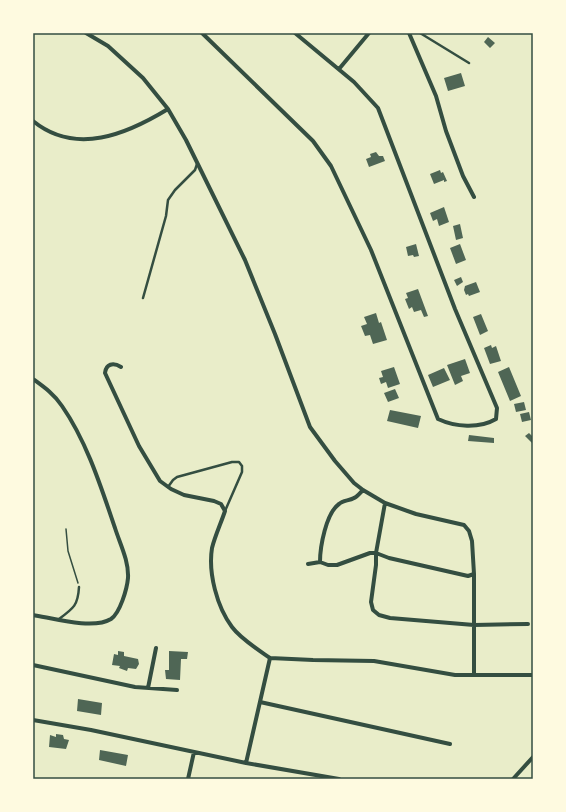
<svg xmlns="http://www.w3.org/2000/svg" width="566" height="812" font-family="'IBM Plex Sans',sans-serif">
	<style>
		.building { fill: #4f6655 }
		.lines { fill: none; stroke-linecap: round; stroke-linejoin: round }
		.path { stroke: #344e41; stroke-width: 1.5 }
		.service { stroke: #344e41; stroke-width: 2.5 }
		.minor { stroke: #344e41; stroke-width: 4 }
		.neatline { fill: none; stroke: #344e41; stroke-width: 1.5 }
	</style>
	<rect width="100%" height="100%" fill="#e9edc9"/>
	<path class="building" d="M 488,37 L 495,43 L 490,48 L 484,42 Z
		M 461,73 L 465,86 L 448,91 L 444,78 Z
		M 376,152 L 379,156 L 383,156 L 385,161 L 369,167 L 366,159 L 371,157 L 370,154 Z
		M 440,170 L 441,173 L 443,172 L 447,181 L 444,182 L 444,180 L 434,184 L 430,174 Z
		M 444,207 L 449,222 L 439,226 L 437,219 L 433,221 L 430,213 Z
		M 460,224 L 463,238 L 456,240 L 453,226 Z
		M 416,244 L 419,256 L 414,257 L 413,255 L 408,256 L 406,247 Z
		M 460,244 L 466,260 L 456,264 L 450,248 Z
		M 461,277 L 463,282 L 457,286 L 454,280 Z
		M 476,282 L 480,292 L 469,296 L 468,294 L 466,295 L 464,290 L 465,286 Z
		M 418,289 L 428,316 L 424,317 L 421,310 L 414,312 L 412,307 L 409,309 L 405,299 L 408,298 L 406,293 Z
		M 376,313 L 379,323 L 381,322 L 387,340 L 373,344 L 370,335 L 365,336 L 361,326 L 367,324 L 364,317 Z
		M 481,314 L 488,331 L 480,335 L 473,317 Z
		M 491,345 L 492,348 L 496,346 L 501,361 L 490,364 L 484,348 Z
		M 465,359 L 470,373 L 461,376 L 463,381 L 455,385 L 447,365 Z
		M 394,367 L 400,384 L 388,388 L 386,382 L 381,384 L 379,378 L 383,377 L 381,371 Z
		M 509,367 L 521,396 L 510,401 L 498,372 Z
		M 444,368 L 450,380 L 433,387 L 428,375 Z
		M 395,389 L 399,398 L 388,402 L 384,393 Z
		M 524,402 L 526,410 L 516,412 L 514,404 Z
		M 390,410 L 421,416 L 418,428 L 387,421 Z
		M 529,412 L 531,420 L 522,422 L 520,414 Z
		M 529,433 L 533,437 L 533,444 L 525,436 Z
		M 469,435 L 494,438 L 494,443 L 468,441 Z
		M 118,651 L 124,652 L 124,656 L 138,659 L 139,664 L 136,669 L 128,668 L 127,671 L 119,668 L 120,666 L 112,665 L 114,654 L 118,655 Z
		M 169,651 L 188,652 L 187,659 L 181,659 L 180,680 L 166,679 L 165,670 L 169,670 Z
		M 78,699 L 102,703 L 101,715 L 77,711 Z
		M 56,734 L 63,735 L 64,739 L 69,740 L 66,749 L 49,747 L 50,735 L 56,737 Z
		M 100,750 L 128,755 L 126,766 L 99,760 Z"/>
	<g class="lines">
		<path class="path" d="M 66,529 L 68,551 L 78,583"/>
		<path class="service" d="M 420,33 L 469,63
			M 143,298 L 166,216 L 168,200 L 175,190 L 195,170 L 197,164
			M 168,487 L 173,480 L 177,477 L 232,462 L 239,462 L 242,466 L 242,472 L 225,511
			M 59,619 C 74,608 78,605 79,587"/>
		<path class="minor" d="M 86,33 L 108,46 L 143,78 L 168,109 L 186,140 L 245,260 L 275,334 L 310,427 L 335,461 L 354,483 L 363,490 L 385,503 L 416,514 L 464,525 L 469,531 L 472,541 L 474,574 L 474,675
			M 202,33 L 313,141 L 331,166 L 371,250 L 438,419 C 455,427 479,429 496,419 L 497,408 L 455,309 L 378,108 L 354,82 L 295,33
			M 409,33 L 436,96 L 446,131 L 463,176 L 474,197
			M 339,69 L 369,33
			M 33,121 C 76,156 127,134 168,109
			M 121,367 C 113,362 106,364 105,373 L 139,446 L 160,481 L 171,489 L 184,495 L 214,501 L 221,504 L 225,511 C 221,523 215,536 212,548 C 208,573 217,607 232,627 C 241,639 257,649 270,658 L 246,763
			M 33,379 C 44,387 54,394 62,406 C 87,442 101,487 115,528 C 120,544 129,561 128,578 C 127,589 120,613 111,619 C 93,630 52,618 33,615
			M 385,503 L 376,553 L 376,565 L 371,602 L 373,610 L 379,615 L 390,618 L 474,625 L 528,624
			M 320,562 C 320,547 326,513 339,504 C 343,500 349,501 354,498 C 357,497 360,493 363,490
			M 308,564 L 320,562 L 328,565 L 337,565 L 370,553 L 376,553 L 389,558 L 468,576 L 474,574
			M 270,658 L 313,660 L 374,661 L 455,675 L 533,675
			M 33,665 L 135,687 L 177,690
			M 148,688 L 156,648
			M 260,702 L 450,744
			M 33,720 L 91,730 L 246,763 L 339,779
			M 188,779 L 194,752
			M 513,779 L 533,757"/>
	</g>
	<rect width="566" height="812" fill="none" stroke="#fefae0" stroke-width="68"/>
	<rect x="34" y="34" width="498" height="744" class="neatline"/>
</svg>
